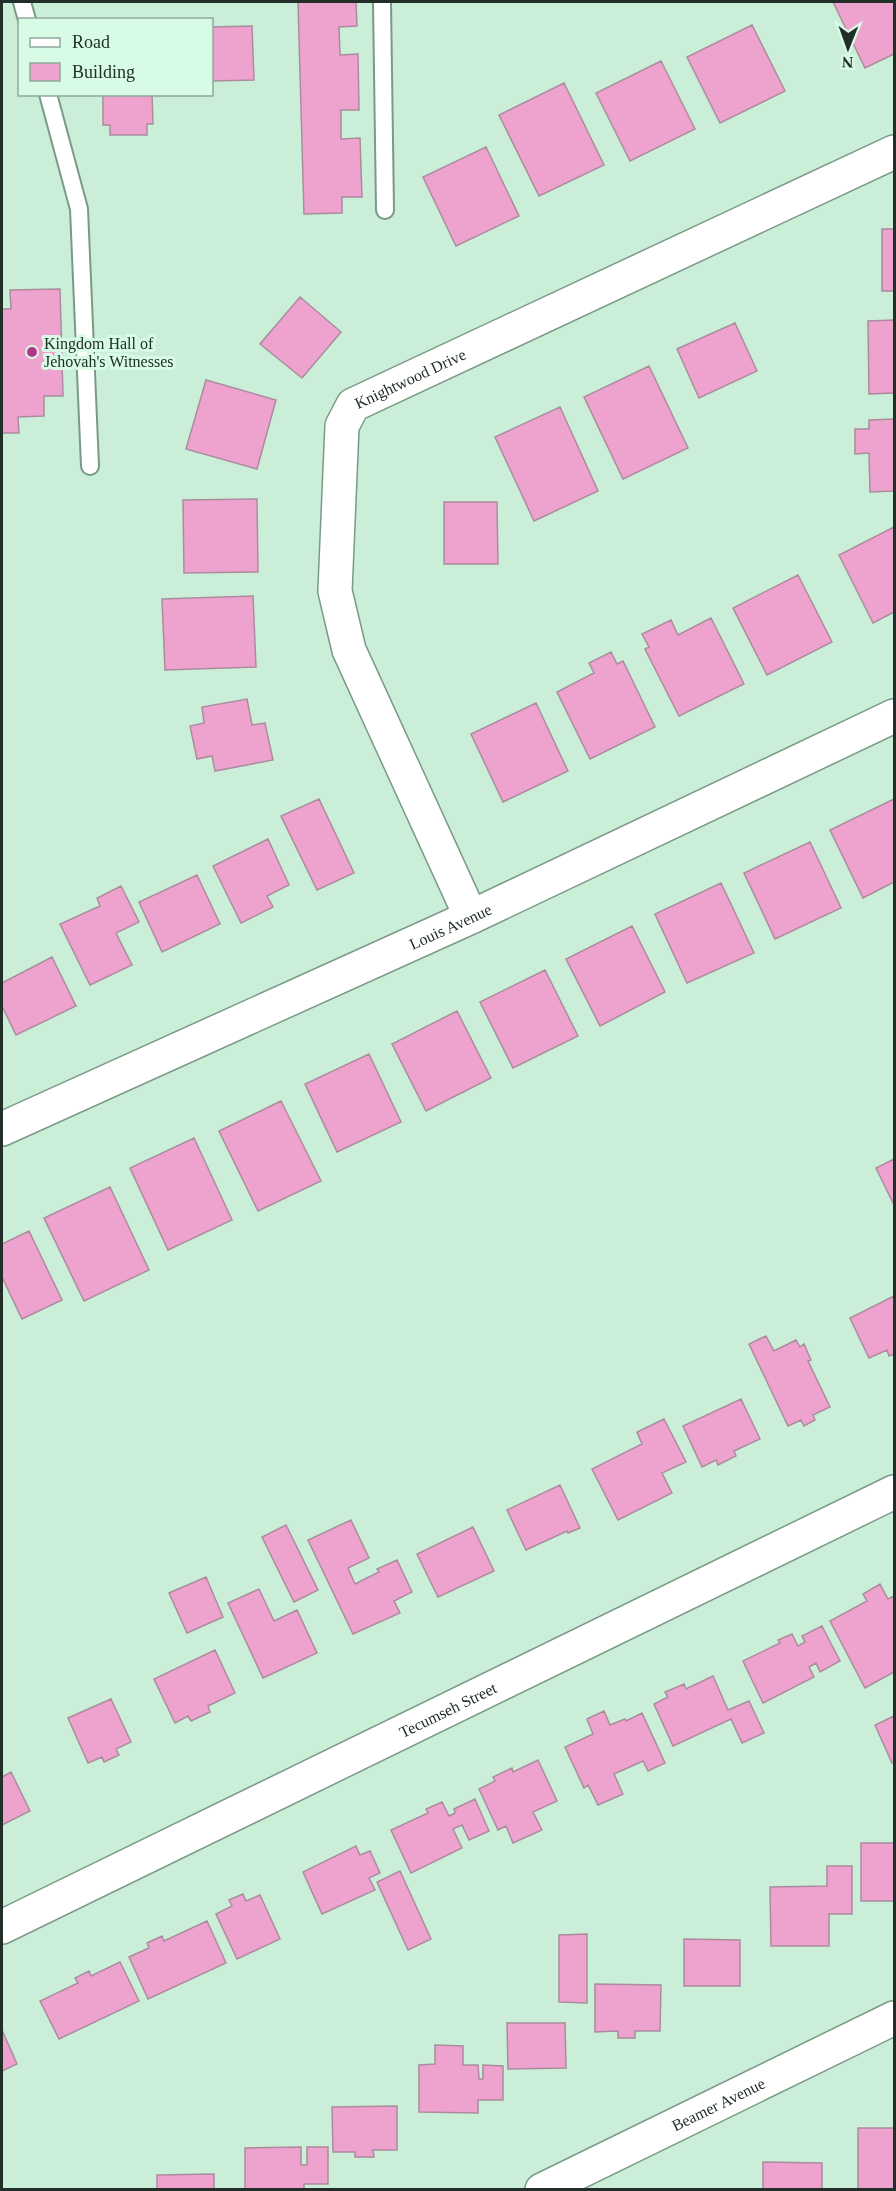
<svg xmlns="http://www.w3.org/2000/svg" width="896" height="2191" font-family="Georgia,serif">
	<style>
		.building { fill: #eea3cf; stroke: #ab8c9d; stroke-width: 1.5 }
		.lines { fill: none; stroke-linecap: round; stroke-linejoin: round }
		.service-casing { stroke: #7a9a87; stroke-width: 20 }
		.minor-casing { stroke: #7a9a87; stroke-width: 36 }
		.service { stroke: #fff; stroke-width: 16 }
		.minor { stroke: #fff; stroke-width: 33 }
		.poi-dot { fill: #b03587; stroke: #d8fbe6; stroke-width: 2 }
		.labels { text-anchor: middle; stroke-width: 6; stroke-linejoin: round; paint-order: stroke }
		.poi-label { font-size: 16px; fill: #222f28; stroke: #d8fbe6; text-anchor: start }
		.street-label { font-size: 16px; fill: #222f28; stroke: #d8fbe6 }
	</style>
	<rect width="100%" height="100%" fill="#cbeed9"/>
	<path class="building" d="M 298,2 L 356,2 L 357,26 L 339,27 L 340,55 L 358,54 L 359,110 L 341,110 L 341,139 L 360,138 L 362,197 L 342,197 L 342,213 L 304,214 Z
		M 833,2 L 894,2 L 894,54 L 865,68 Z
		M 752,25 L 785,91 L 720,123 L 687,57 Z
		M 252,26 L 254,80 L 212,81 L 212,27 Z
		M 661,61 L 695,129 L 630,161 L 596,93 Z
		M 564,83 L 604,165 L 539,196 L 499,115 Z
		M 103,94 L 152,94 L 153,124 L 147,124 L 147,135 L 110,135 L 110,125 L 103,125 Z
		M 486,147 L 519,216 L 456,246 L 423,177 Z
		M 882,229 L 894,229 L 894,291 L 882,291 Z
		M 60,289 L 63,396 L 44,396 L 44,416 L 18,417 L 19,433 L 2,433 L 2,309 L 11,309 L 10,290 Z
		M 300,297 L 341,332 L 302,378 L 260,344 Z
		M 894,320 L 894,393 L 869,394 L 868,321 Z
		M 735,323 L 757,371 L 699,398 L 677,349 Z
		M 649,366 L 688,448 L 623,479 L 584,397 Z
		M 206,380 L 276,400 L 257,469 L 186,449 Z
		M 560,407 L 598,491 L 534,521 L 495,437 Z
		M 894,419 L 894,491 L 870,492 L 869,453 L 855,454 L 855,429 L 869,429 L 869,420 Z
		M 257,499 L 258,572 L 184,573 L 183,500 Z
		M 444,502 L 497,502 L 498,564 L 444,564 Z
		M 894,527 L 894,612 L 873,623 L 839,555 Z
		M 798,575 L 832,642 L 767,675 L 733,608 Z
		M 253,596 L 256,667 L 165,670 L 162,599 Z
		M 711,618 L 744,684 L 679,716 L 645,649 L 649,647 L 642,634 L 671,620 L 678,635 Z
		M 611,652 L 617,664 L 623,661 L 655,727 L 590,759 L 557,692 L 594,673 L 589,663 Z
		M 247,699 L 252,725 L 265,723 L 273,760 L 215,771 L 212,756 L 197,759 L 190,726 L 204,723 L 202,707 Z
		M 536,703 L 568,771 L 503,802 L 471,734 Z
		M 319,799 L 354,873 L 317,890 L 281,816 Z
		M 894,799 L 894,882 L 863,898 L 830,830 Z
		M 268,839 L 289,885 L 267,896 L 273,907 L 241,923 L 213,866 Z
		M 810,842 L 841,908 L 775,939 L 744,873 Z
		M 197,875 L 220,924 L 162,952 L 139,902 Z
		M 721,883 L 754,953 L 687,983 L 655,914 Z
		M 121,886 L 139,922 L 116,933 L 132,965 L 90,985 L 60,924 L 100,906 L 97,898 Z
		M 632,926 L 665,992 L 600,1026 L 566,959 Z
		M 52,957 L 76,1006 L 16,1035 L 2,1006 L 2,983 Z
		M 545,970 L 578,1036 L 513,1068 L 480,1002 Z
		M 457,1011 L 491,1078 L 426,1111 L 392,1044 Z
		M 369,1054 L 401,1122 L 337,1152 L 305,1084 Z
		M 281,1101 L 321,1181 L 258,1211 L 219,1131 Z
		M 194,1138 L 232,1220 L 168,1250 L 130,1168 Z
		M 894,1159 L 894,1205 L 876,1168 Z
		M 110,1187 L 149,1270 L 84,1301 L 44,1218 Z
		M 29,1231 L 62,1300 L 22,1319 L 2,1277 L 2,1244 Z
		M 894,1296 L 894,1354 L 889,1356 L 887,1350 L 869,1358 L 850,1318 Z
		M 766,1336 L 774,1351 L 796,1340 L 800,1347 L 804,1344 L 811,1360 L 808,1361 L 830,1407 L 813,1415 L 815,1420 L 804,1426 L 801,1420 L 788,1426 L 749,1344 Z
		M 741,1399 L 760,1439 L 734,1451 L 736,1456 L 718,1465 L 716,1460 L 702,1467 L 683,1426 Z
		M 664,1419 L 686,1462 L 662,1473 L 672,1493 L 618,1520 L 592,1469 L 642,1444 L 637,1432 Z
		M 560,1485 L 580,1528 L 568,1533 L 567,1531 L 526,1550 L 507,1510 Z
		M 351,1520 L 369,1558 L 348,1568 L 355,1584 L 379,1572 L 377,1569 L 397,1560 L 412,1592 L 394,1601 L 400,1613 L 353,1634 L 308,1540 Z
		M 286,1525 L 318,1590 L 294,1602 L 262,1537 Z
		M 473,1527 L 494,1571 L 438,1597 L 417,1554 Z
		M 206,1577 L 223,1617 L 187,1633 L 169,1593 Z
		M 880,1584 L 888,1599 L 894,1596 L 894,1672 L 865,1688 L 830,1621 L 867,1601 L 863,1594 Z
		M 259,1589 L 274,1621 L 297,1610 L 317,1653 L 263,1678 L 228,1603 Z
		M 822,1626 L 840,1661 L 820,1672 L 816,1663 L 809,1667 L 814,1677 L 763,1703 L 743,1661 L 780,1643 L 778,1640 L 792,1634 L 798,1646 L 805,1642 L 802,1636 Z
		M 215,1650 L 235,1693 L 208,1706 L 210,1712 L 191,1721 L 188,1716 L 175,1723 L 154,1679 Z
		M 713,1676 L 728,1710 L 749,1701 L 764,1733 L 742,1743 L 731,1719 L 673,1746 L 654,1704 L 668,1697 L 665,1692 L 684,1684 L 686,1689 Z
		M 111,1699 L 131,1742 L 116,1749 L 119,1755 L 104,1762 L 102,1757 L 88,1763 L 68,1718 Z
		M 604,1711 L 610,1725 L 625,1719 L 626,1721 L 642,1713 L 665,1763 L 648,1771 L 643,1761 L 614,1774 L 623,1794 L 598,1805 L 588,1785 L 584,1788 L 565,1747 L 593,1734 L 587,1719 Z
		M 894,1716 L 894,1762 L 892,1763 L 875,1725 Z
		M 538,1760 L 557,1801 L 533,1812 L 542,1830 L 513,1843 L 506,1826 L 498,1830 L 479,1789 L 495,1781 L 493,1777 L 512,1768 L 513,1772 Z
		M 11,1772 L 30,1811 L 2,1825 L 2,1777 Z
		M 475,1799 L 489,1831 L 469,1840 L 462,1825 L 453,1829 L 462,1848 L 411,1873 L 391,1830 L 428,1813 L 426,1809 L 442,1802 L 449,1816 L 455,1813 L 454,1809 Z
		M 861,1843 L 894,1843 L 894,1901 L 861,1901 Z
		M 356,1846 L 360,1855 L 370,1851 L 380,1873 L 369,1878 L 375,1890 L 322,1914 L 303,1872 Z
		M 827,1866 L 852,1866 L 852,1914 L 829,1914 L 829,1946 L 771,1946 L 770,1887 L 827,1886 Z
		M 400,1871 L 431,1939 L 408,1950 L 377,1882 Z
		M 243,1894 L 246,1901 L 260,1895 L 280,1939 L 237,1959 L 216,1914 L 232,1906 L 229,1900 Z
		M 207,1921 L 226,1963 L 148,1999 L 129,1957 L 149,1948 L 147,1943 L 162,1936 L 164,1941 Z
		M 587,1934 L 587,2003 L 559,2002 L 559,1935 Z
		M 684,1939 L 740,1940 L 740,1986 L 684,1986 Z
		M 120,1962 L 139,2001 L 59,2039 L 40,2001 L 78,1983 L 75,1978 L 89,1971 L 91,1976 Z
		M 595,1984 L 661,1985 L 660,2031 L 635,2031 L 635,2038 L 618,2038 L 618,2031 L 595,2032 Z
		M 507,2023 L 565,2023 L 566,2068 L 508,2069 Z
		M 2,2030 L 17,2064 L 2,2071 Z
		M 435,2045 L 463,2046 L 463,2065 L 478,2065 L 479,2079 L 483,2079 L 483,2065 L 503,2066 L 503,2100 L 478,2100 L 478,2113 L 419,2112 L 419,2065 L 435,2064 Z
		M 397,2106 L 397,2150 L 373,2150 L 374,2157 L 355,2157 L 355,2152 L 333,2152 L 332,2107 Z
		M 858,2128 L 894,2128 L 894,2190 L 858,2190 Z
		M 301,2147 L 301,2165 L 307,2165 L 307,2147 L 328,2147 L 328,2184 L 304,2184 L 304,2190 L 245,2190 L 245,2148 Z
		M 763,2162 L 822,2163 L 822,2190 L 763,2190 Z
		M 214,2174 L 214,2190 L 157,2190 L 157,2175 Z"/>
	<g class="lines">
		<defs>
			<path id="service" d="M 22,2 L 27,20
				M 382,2 L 385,210
				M 48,94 L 79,209 L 90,466"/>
			<g id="minor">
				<path id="s1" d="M 471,917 L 349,650 L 335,591 L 342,426 L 353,405 L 894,152"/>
				<path id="s2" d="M 2,1129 L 471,917 L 894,716"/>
				<path id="s3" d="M 2,1927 L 894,1492"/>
				<path id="s4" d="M 542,2190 L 894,2018"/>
			</g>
		</defs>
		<use href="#service" class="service-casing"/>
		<use href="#minor" class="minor-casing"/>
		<use href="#service" class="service"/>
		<use href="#minor" class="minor"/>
	</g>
	<circle class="poi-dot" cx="32" cy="352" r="6"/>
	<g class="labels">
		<g class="poi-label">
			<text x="44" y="349">Kingdom Hall of<tspan x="44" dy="18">Jehovah's Witnesses</tspan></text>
		</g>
		<g class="street-label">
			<text dy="6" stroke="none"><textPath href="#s1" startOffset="606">Knightwood Drive</textPath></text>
			<text dy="6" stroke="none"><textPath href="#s2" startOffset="492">Louis Avenue</textPath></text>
			<text dy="6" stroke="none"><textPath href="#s3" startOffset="496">Tecumseh Street</textPath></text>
			<text dy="6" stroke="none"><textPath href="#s4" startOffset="196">Beamer Avenue</textPath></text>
		</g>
	</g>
	<rect width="896" height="2191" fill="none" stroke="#222f28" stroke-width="6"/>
	<rect x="18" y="18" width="195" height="78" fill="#d8fbe6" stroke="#8fa99a" stroke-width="1.5"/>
	<rect x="30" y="38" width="30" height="9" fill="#ffffff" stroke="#8fa99a" stroke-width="1.5"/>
	<text x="72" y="48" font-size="18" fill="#222f28">Road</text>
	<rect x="30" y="63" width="30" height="18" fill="#eea3cf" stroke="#8fa99a" stroke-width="1.5"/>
	<text x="72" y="78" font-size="18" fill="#222f28">Building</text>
	<g transform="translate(848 48) rotate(181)" stroke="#d8fbe6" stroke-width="4.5" paint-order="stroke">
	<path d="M0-4.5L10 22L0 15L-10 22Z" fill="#222f28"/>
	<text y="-9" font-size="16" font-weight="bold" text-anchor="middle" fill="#222f28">N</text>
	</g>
</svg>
